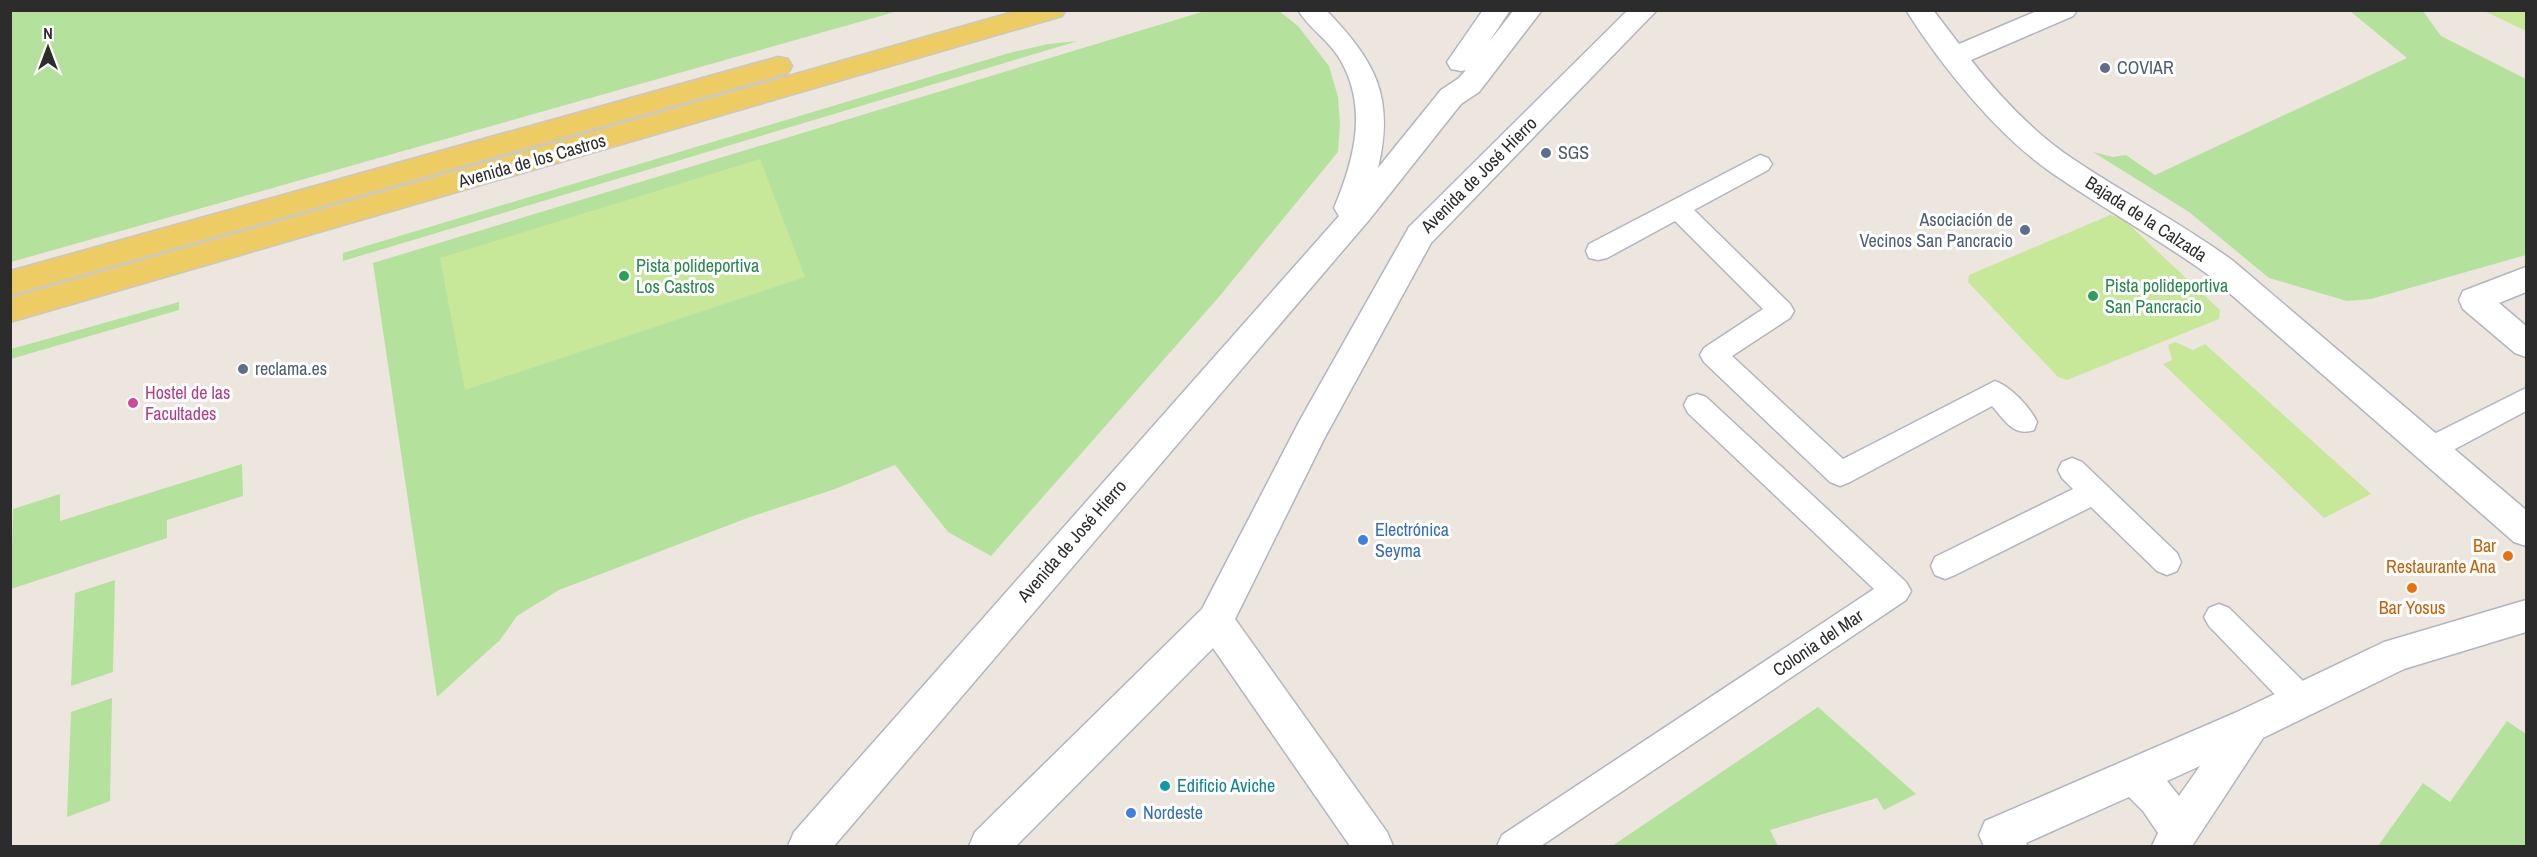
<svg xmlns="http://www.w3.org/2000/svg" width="2537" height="857" font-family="'Archivo Narrow',sans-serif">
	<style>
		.green { fill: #b4e29c }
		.pitch { fill: #c7e899 }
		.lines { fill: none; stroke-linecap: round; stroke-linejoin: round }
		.lane-casing { stroke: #b2b5bf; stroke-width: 3 }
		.street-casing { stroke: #b2b5bf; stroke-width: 3 }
		.secondary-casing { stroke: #b2b5bf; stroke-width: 3 }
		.primary-casing { stroke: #c8c8c8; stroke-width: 3 }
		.lane { fill: #fff; fill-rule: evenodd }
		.street { fill: #fff; fill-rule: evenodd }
		.secondary { fill: #fff; fill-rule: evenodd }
		.primary { fill: #edcc63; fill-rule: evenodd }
		.service-dot { fill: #5c6f8a; stroke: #fff; stroke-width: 2 }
		.leisure-dot { fill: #2e9e5b; stroke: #fff; stroke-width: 2 }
		.hotel-dot { fill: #d1479c; stroke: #fff; stroke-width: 2 }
		.shop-dot { fill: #3f7fe0; stroke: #fff; stroke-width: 2 }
		.food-dot { fill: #e8710a; stroke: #fff; stroke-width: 2 }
		.culture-dot { fill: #0f9aa8; stroke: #fff; stroke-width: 2 }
		.labels { text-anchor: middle; stroke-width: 6; stroke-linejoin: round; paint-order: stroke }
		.service-label { font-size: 18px; fill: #4e5e75; stroke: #fff; text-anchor: start }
		.street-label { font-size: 18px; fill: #2c2c2c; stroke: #fff }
		.leisure-label { font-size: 18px; fill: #27864d; stroke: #fff; text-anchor: start }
		.hotel-label { font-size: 18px; fill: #b23c85; stroke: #fff; text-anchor: start }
		.shop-label { font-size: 18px; fill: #366cbe; stroke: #fff; text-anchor: start }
		.food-label { font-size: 18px; fill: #c56008; stroke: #fff; text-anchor: end }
		.culture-label { font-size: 18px; fill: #0d838f; stroke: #fff; text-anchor: start }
	</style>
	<rect width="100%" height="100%" fill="#ede6de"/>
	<path class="green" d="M 11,10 L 898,10 L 898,11 L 11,262 Z
		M 1205,11 L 1279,11 L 1298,26 L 1329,66 L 1338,97 L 1340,124 L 1338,152 L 1218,298 L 991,556 L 948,532 L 895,465 L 835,489 L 750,517 L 559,590 L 517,616 L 500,640 L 437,697 L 373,263 Z
		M 2350,11 L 2423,11 L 2441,36 L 2526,79 L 2526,255 L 2371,299 L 2347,301 L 2269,278 L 2189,212 L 2093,152 L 2113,157 L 2126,155 L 2155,175 L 2407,58 Z
		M 1078,41 L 343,261 L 343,253 L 1009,53 L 1048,44 Z
		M 179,302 L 179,310 L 11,359 L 11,349 Z
		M 242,464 L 243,496 L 167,520 L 167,538 L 11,589 L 13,509 L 60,494 L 60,521 Z
		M 115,580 L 113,672 L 71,686 L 75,593 Z
		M 112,698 L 110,801 L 67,817 L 71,712 Z
		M 1818,707 L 1916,794 L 1884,810 L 1877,798 L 1770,830 L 1778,846 L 1612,846 Z
		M 2507,721 L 2526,734 L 2526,846 L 2378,846 L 2423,783 L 2450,802 Z"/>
	<path class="pitch" d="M 2484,11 L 2526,11 L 2526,31 Z
		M 760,159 L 805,277 L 465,390 L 440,258 Z
		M 2110,215 L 2122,218 L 2220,310 L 2219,319 L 2067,380 L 2058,377 L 1968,282 L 1969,275 Z
		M 2175,342 L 2193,350 L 2205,344 L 2371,494 L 2324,518 L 2163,364 L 2172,360 L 2168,345 Z"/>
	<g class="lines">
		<defs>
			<path id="lane" d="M 1760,155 L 1768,158 L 1772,164 L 1768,170 L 1694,210 L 1790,304 L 1794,311 L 1790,318 L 1732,356 L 1843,459 L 1995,381 C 2011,387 2030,407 2037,422 L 2034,430 C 2013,437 2005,420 1992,406 L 1850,482 L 1840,486 L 1830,482 L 1704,362 L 1700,355 L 1704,348 L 1763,309 L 1675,221 L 1607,258 L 1598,260 L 1589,258 L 1586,251 L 1589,244 Z
				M 2526,388 L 2526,411 L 2442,456 L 2432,459 L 2422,456 L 2418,448 L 2422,440 Z
				M 1697,394 L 1706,397 L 1906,582 L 1911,591 L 1906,600 L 1541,846 L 1497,846 L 1502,835 L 1874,589 L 1688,413 L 1684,405 L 1688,397 Z
				M 2072,458 L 2082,462 L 2177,553 L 2181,562 L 2177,571 L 2167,575 L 2157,571 L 2091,507 L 1955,575 L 1945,579 L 1935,575 L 1931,566 L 1935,557 L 2073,489 L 2062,478 L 2058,470 L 2062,462 Z
				M 2219,604 L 2229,608 L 2312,690 L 2316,700 L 2312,710 L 2301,714 L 2290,710 L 2209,626 L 2204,617 L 2209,608 Z"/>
			<path id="street" d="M 1628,10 L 1657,10 L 1431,243 L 1324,439 L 1235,619 L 1387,832 L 1393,846 L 1350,846 L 1213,648 L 1016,846 L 969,846 L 975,832 L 1202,609 L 1300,420 L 1409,227 Z
				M 1906,10 L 1933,10 L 1959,44 L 2039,10 L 2077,10 L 2073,16 L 1971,60 C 2000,97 2034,133 2073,159 C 2125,194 2181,223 2232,260 L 2526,510 L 2526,546 L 2514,542 L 2210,276 C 2159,239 2104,209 2052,173 C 1997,135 1942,67 1906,10 Z
				M 2526,267 L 2526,292 L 2499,303 L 2526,326 L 2526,357 L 2515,353 L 2463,309 L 2459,300 L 2463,291 Z
				M 2526,600 L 2526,632 L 2404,669 L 2263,738 L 2192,846 L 2152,846 L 2158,833 L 2143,811 L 2129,797 L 2026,843 L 2028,846 L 1984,846 L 1979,835 L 1985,821 L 2237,712 L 2384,642 ZM 2200,766 L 2179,796 L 2167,781 Z"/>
			<path id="secondary" d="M 1298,10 L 1326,10 C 1375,61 1395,96 1378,168 L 1441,90 L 1459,78 L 1466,70 L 1461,71 L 1451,69 L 1447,62 L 1483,10 L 1510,10 L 1489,42 L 1514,10 L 1542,10 L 1479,92 L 1461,104 L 1369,220 L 834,846 L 788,846 L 794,832 L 1339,216 L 1334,208 C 1355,158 1369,105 1338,56 C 1327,39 1309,28 1298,10 Z"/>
			<path id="primary" d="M 1020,10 L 1066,10 L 1062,16 L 10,322 L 10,298 Z
				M 778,57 L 788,59 L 792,66 L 788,73 L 10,295 L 10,271 Z"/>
		</defs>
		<use href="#lane" class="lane-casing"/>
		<use href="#street" class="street-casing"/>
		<use href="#secondary" class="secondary-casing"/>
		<use href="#primary" class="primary-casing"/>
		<use href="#lane" class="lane"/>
		<use href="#street" class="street"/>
		<use href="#secondary" class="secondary"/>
		<use href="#primary" class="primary"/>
	</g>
	<g class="service-dot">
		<circle cx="2105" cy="68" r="6"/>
		<circle cx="1546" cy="153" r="6"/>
		<circle cx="2025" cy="230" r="6"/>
		<circle cx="243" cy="369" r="6"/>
	</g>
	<g class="leisure-dot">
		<circle cx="624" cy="276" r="6"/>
		<circle cx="2093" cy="296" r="6"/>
	</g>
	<circle class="hotel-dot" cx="133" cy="403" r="6"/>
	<g class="shop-dot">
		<circle cx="1363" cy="540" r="6"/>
		<circle cx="1131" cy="813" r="6"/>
	</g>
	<g class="food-dot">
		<circle cx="2508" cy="556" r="6"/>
		<circle cx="2412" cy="588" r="6"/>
	</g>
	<circle class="culture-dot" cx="1165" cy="786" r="6"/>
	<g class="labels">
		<g class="service-label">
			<text x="2117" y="74">COVIAR</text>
			<text x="1558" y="159">SGS</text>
			<text x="2013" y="226" text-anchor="end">Asociación de<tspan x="2013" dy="21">Vecinos San Pancracio</tspan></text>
			<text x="255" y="375">reclama.es</text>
		</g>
		<g class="street-label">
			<text transform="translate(532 161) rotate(-16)" y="6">Avenida de los Castros</text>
			<text transform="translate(1479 175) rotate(-45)" y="6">Avenida de José Hierro</text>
			<text transform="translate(2146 219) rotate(33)" y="6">Bajada de la Calzada</text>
			<text transform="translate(1072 541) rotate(-49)" y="6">Avenida de José Hierro</text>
			<text transform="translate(1818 643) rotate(-34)" y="6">Colonia del Mar</text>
		</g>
		<g class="leisure-label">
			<text x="636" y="272">Pista polideportiva<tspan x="636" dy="21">Los Castros</tspan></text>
			<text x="2105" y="292">Pista polideportiva<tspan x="2105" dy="21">San Pancracio</tspan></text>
		</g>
		<g class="hotel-label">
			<text x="145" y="399">Hostel de las<tspan x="145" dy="21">Facultades</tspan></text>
		</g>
		<g class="shop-label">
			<text x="1375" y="536">Electrónica<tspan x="1375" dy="21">Seyma</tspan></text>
			<text x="1143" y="819">Nordeste</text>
		</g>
		<g class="food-label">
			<text x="2496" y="552">Bar<tspan x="2496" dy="21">Restaurante Ana</tspan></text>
			<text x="2412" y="614" text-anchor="middle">Bar Yosus</text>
		</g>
		<g class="culture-label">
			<text x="1177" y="792">Edificio Aviche</text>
		</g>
	</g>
	<rect width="2537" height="857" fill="none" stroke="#2c2c2c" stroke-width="24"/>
	<g transform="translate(48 48)" stroke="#ffffff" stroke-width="4.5" paint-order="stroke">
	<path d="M0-4.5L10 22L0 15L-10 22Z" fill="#2c2c2c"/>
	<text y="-9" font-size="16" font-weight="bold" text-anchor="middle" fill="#2c2c2c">N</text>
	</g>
</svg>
